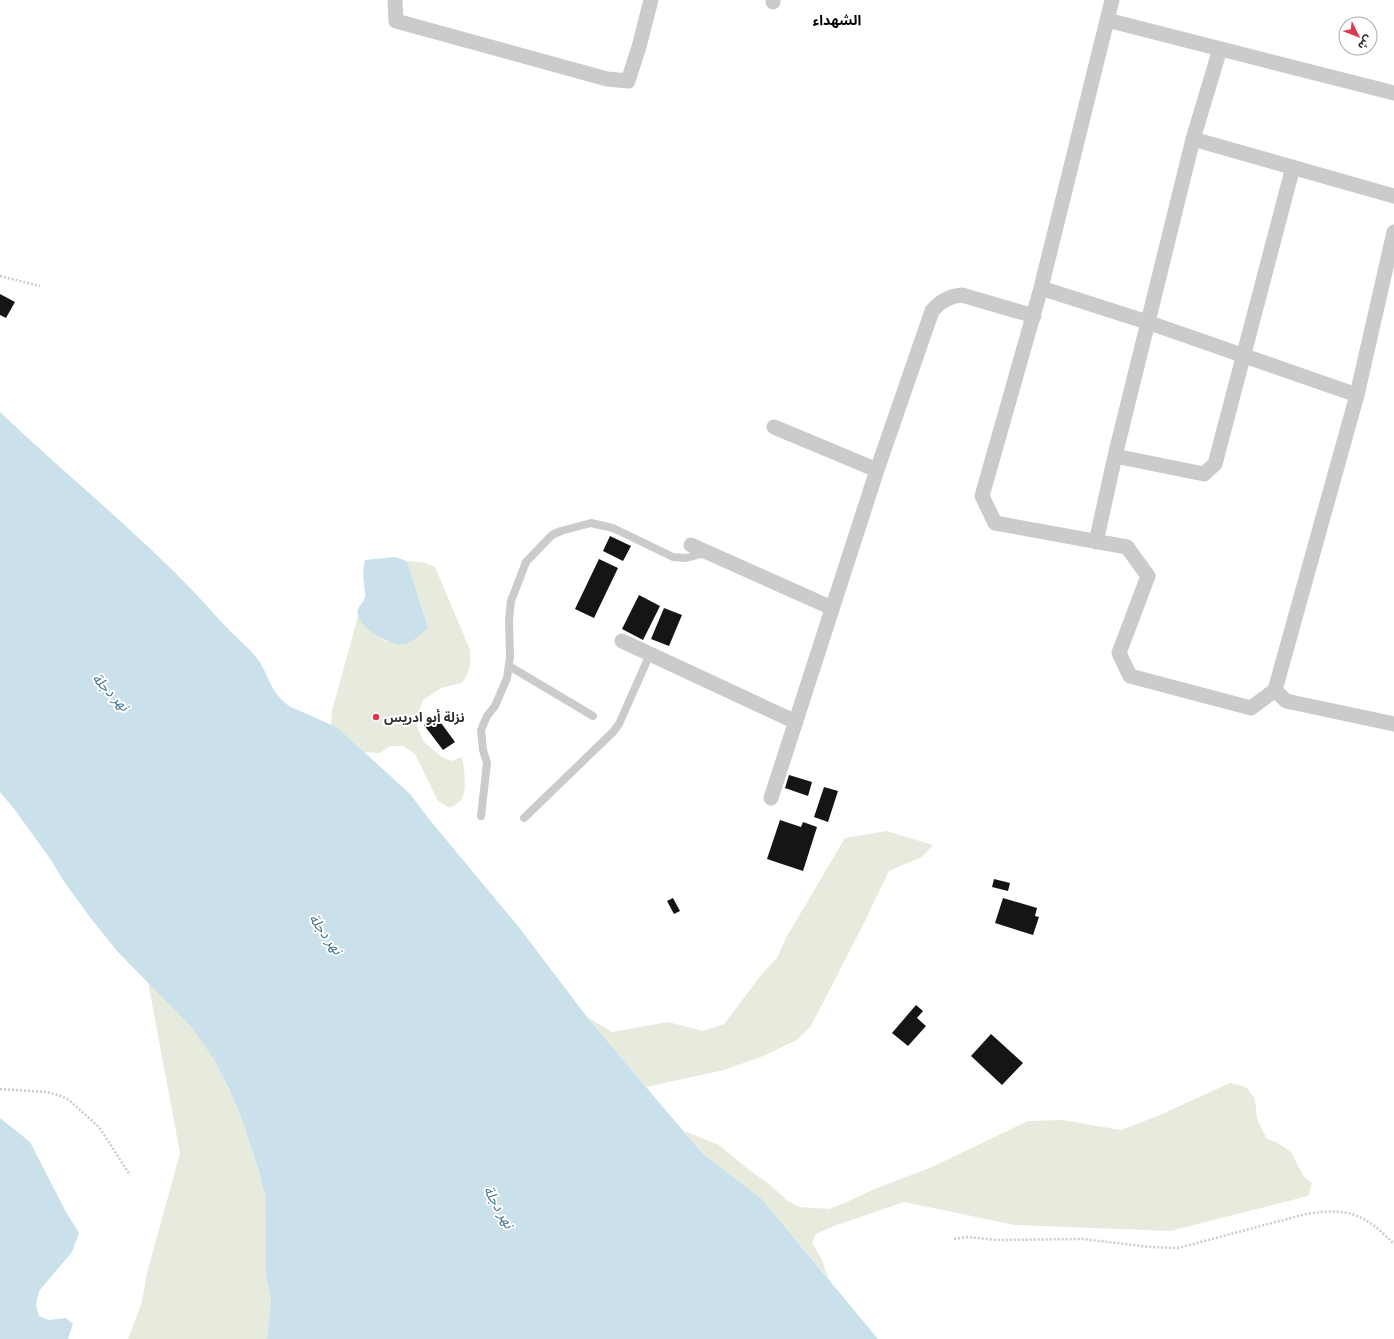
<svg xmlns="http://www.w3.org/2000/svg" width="1394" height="1339" font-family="'Open Sans','Noto Sans Arabic',sans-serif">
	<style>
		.green { fill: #e6ebdd }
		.water { fill: #cae0ea }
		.building { fill: #151515 }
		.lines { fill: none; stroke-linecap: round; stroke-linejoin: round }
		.path { stroke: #cbcbcb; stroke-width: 2.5; stroke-dasharray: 2 2; stroke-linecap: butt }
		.lane { stroke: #cbcbcb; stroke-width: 8 }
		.street { stroke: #cbcbcb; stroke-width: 15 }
		.poi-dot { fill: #dd3951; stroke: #fff; stroke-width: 1.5 }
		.labels { text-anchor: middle; stroke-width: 4; stroke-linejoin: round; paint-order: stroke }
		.poi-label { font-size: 13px; font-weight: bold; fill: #2e2e2e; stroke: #fff; text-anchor: start }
		.neighbourhood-label { font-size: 14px; font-weight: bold; fill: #000; stroke: #fff }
		.water-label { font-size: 14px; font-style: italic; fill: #40758d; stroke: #fff }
	</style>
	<rect width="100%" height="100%" fill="#fff"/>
	<path class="green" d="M 407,561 L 422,562 L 435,567 L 470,650 C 471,664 470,671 462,683 L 441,688 L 423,700 L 418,713 L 417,727 L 424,742 L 442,757 L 451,761 L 462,757 C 464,769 469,795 458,803 C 456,805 452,806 450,808 L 438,801 L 415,754 L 403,746 L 390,746 L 380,753 L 364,752 L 338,728 L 331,725 L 332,711 L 358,616 C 366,628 375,635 387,642 L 428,626 Z
		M 886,831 L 933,845 L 922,857 L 889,871 L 864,923 L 811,1026 L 797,1040 L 763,1056 L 724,1070 L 646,1087 L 587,1017 L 612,1032 L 668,1022 L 703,1031 L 724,1024 L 762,974 L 777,958 L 787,936 L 845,838 Z
		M 148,982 L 193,1029 L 214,1060 L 240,1114 L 259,1171 L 265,1196 L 266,1276 L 271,1299 L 267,1339 L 128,1339 L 142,1302 L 147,1273 L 180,1153 Z
		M 1230,1083 L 1246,1087 L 1255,1099 L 1257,1119 L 1267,1139 L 1276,1142 L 1291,1152 L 1304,1177 L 1312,1183 L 1308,1196 L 1170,1231 L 1015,1225 L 904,1202 L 834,1226 L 816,1234 L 812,1243 L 821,1258 L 829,1279 L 762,1199 L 703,1154 L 684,1131 L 719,1145 L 752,1172 L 769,1184 L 788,1201 L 800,1207 L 829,1209 L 847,1202 L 872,1190 L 932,1167 L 1028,1121 L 1062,1120 L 1121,1130 L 1160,1115 Z"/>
	<path class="water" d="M 0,412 C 65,474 135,530 197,595 C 209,608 220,621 232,633 C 240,641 249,648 256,657 C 270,675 268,690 289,706 L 338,728 L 410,794 L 429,819 L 518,926 L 587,1017 L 646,1087 L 703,1154 L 762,1199 L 878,1339 L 267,1339 L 271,1299 L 266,1276 L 265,1196 L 259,1171 L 240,1114 L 229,1090 L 214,1060 L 193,1029 L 117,951 L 89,916 L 63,880 L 51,860 L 15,810 L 0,792 Z
		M 395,557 L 407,561 L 428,627 C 421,634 413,643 403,644 C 389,646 363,629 358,616 C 355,608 363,604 365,597 C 366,593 364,588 364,584 C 363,576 363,569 365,560 Z
		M 0,1118 L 30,1142 L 66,1212 L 79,1233 L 72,1252 L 39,1291 L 36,1305 L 39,1316 L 49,1320 L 66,1318 L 73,1324 L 68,1339 L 0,1339 Z"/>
	<path class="building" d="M 0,294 L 15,302 L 6,318 L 0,315 Z
		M 610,536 L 631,546 L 623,561 L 603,551 Z
		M 599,559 L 618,568 L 594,618 L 575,609 Z
		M 639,595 L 660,606 L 643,640 L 622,629 Z
		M 664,608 L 682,615 L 669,646 L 651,639 Z
		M 436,716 L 455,742 L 443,750 L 424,725 Z
		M 789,775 L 812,782 L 808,796 L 785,788 Z
		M 824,787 L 838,791 L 828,822 L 814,817 Z
		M 780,820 L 801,827 L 803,822 L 817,827 L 803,871 L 767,859 Z
		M 994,879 L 1010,883 L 1008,891 L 992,887 Z
		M 673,898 L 680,911 L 674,914 L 667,901 Z
		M 1003,898 L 1037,908 L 1035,916 L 1039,917 L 1033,935 L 995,923 Z
		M 916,1005 L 923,1011 L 917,1018 L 926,1026 L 908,1046 L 892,1033 Z
		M 991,1034 L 1023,1063 L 1002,1085 L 971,1056 Z"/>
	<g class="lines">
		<path class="path" d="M 0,276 L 40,286
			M 0,1089 L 47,1092 L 61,1096 L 69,1100 L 99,1127 L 130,1175
			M 954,1239 L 967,1237 L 997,1240 L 1083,1239 L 1150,1247 L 1178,1248 L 1306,1214 C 1348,1207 1365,1214 1394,1244"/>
		<path class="lane" d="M 509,666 L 593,716
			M 481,816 L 487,763 L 483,750 L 481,730 L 487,716 L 495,706 L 507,678 L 510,657 L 509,620 L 511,601 L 526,562 L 552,535 L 561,531 L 591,523 L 613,528 L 673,557 L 686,558 L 705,553
			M 524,818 L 613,732 L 619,724 L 650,654"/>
		<path class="street" d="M 395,0 L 396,21 L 607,79 L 628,81 L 639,47 L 651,0
			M 1112,0 L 1041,288 L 982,496 L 995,523 L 1127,547 L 1148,576 L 1119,653 L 1130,676 L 1251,708 L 1275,690
			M 773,2 L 773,0
			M 1107,20 L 1394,93
			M 1193,139 L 1394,196
			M 1394,232 L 1357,395 L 1275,690 L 1286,701 L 1394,724
			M 1041,288 L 1147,322 L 1357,395
			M 774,427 L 877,470
			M 1115,456 L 1204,474 L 1215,464 L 1293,167
			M 1096,542 L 1115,456 L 1193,139 L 1220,49
			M 691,545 L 832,608
			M 622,641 L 796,722
			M 771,798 L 877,470 L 932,311 C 940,301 949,296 962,295 L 1034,316"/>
	</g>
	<circle class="poi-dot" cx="376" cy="717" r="4"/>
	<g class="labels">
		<g class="poi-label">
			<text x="384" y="722">نزلة أبو ادريس</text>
		</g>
		<g class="neighbourhood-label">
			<text x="837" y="25">الشهداء</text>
		</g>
		<g class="water-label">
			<text transform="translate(111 692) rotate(46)" y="5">نهر دجلة</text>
			<text transform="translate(326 934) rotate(54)" y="5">نهر دجلة</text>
			<text transform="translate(499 1207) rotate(60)" y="5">نهر دجلة</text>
		</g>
	</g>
	<g transform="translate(1358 36) rotate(133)"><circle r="19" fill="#ffffff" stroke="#ababab"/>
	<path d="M0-3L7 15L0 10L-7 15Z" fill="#dd3951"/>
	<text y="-6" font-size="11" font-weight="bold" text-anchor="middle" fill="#2e2e2e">ش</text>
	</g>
</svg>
